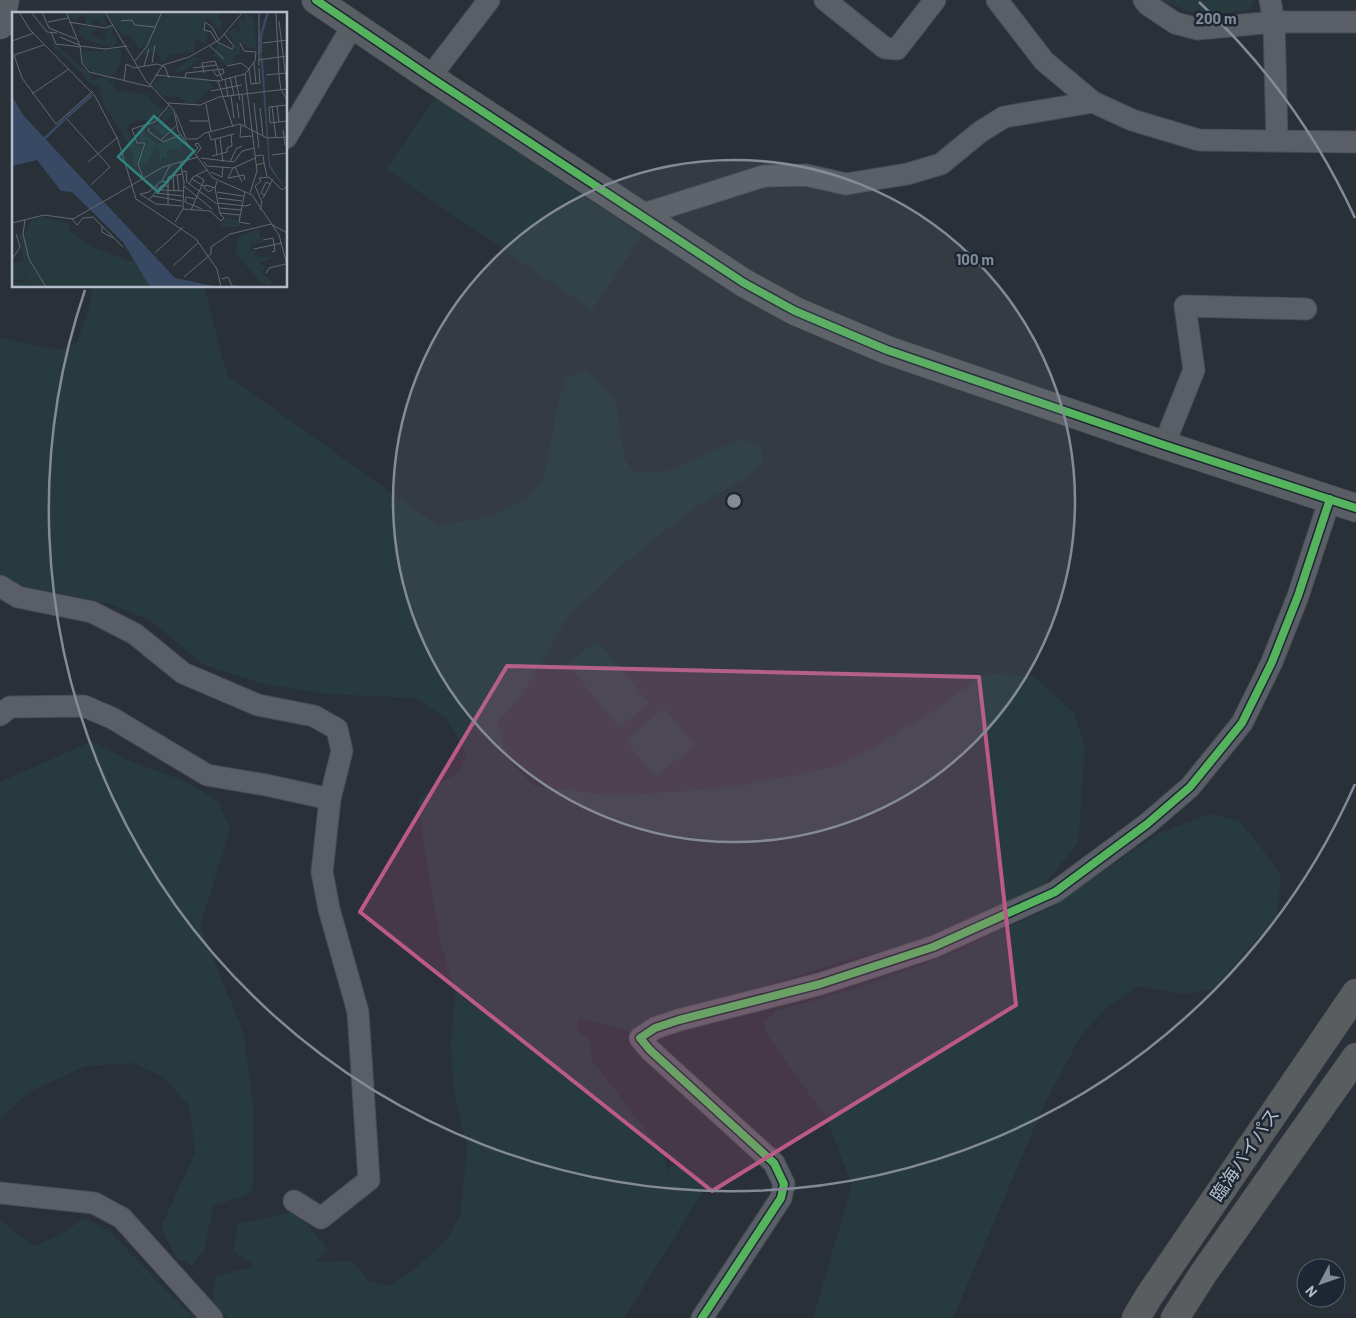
<svg xmlns="http://www.w3.org/2000/svg" width="1356" height="1318" font-family="Barlow,'Noto Sans JP',sans-serif">
	<style>
		.green { fill: #273a3e }
		.lines { fill: none; stroke-linecap: round; stroke-linejoin: round }
		.street-casing { stroke: #484c53; stroke-width: 23 }
		.secondary-casing { stroke: #484c53; stroke-width: 29 }
		.highway-casing { stroke: #474c53; stroke-width: 29 }
		.street { stroke: #5a5e66; stroke-width: 21 }
		.secondary { stroke: #595d64; stroke-width: 28 }
		.highway { stroke: #5a5d60; stroke-width: 28 }
		.cycleway-casing { stroke: #1d2633; stroke-width: 11 }
		.cycleway { stroke: #56b35d; stroke-width: 8 }
		.marked { fill: #bc5a87; fill-opacity: 0.2; stroke: #bc5a87; stroke-width: 4; stroke-linejoin: round }
		.ring { fill: none; stroke: #848b96; stroke-width: 2.5 }
		.labels { text-anchor: middle; stroke-width: 5; stroke-linejoin: round; paint-order: stroke }
		.street-label { font-size: 18px; fill: #b4bcc9; stroke: #1d2633 }
		.inset-river { fill: none; stroke: #384963; stroke-width: 2.5 }
		.inset-road { fill: none; stroke: #616872; stroke-width: 1 }
		.view { fill: #308480; fill-opacity: 0.15; stroke: #308480; stroke-width: 2.5 }
		.inset-edge { fill: none; stroke: #b4bcc9; stroke-width: 2.5 }
		.centre { fill: #848b96; stroke: #1d2633; stroke-width: 2.5 }
		.ring-label { font-size: 15px; text-anchor: middle; font-weight: bold; fill: #848b96; stroke: #1d2633; stroke-width: 5; stroke-linejoin: round; paint-order: stroke }
	</style>
	<rect width="100%" height="100%" fill="#2a3038"/>
	<path class="green" d="M 1163,0 L 1255,0 L 1250,10 L 1203,16 L 1165,2 Z
		M 436,96 L 642,236 L 592,310 L 386,169 Z
		M 92,286 L 204,286 C 213,316 218,346 228,376 L 438,526 L 486,517 L 528,500 L 544,476 L 558,404 L 566,378 L 587,371 L 616,402 L 624,458 L 634,473 L 669,471 L 740,439 L 760,447 L 764,461 L 746,478 L 698,505 L 621,566 L 567,618 L 521,697 L 498,722 L 506,757 L 534,786 L 617,796 L 736,787 L 835,767 L 874,747 L 925,717 L 986,673 L 1035,677 L 1074,713 L 1085,747 L 1078,843 L 1040,890 L 938,936 L 831,965 L 734,996 L 669,1013 L 629,1031 L 580,1018 L 576,1024 L 578,1031 L 590,1041 L 591,1059 L 664,1154 L 667,1171 L 671,1166 C 686,1165 699,1174 707,1185 L 624,1318 L 228,1318 L 212,1304 L 216,1276 L 255,1266 L 233,1251 L 238,1224 L 297,1211 L 328,1250 L 316,1261 L 329,1262 L 352,1261 L 370,1282 L 389,1286 L 414,1269 L 446,1241 L 461,1213 L 467,1146 L 453,1088 L 451,1045 L 455,991 L 441,943 L 431,889 L 418,801 L 437,785 L 460,772 L 467,754 L 447,719 L 415,698 L 326,694 L 264,684 L 204,665 L 150,620 L 104,602 L 18,585 L 0,573 L 0,338 L 59,350 L 77,343 L 90,304 Z
		M 597,641 L 649,703 L 619,727 L 568,665 Z
		M 664,708 L 695,745 L 656,777 L 626,741 Z
		M 92,741 L 128,760 L 184,781 L 218,801 L 230,829 L 200,927 L 243,1031 L 254,1110 L 254,1168 L 252,1191 L 238,1198 L 213,1206 L 204,1251 L 192,1265 L 176,1258 L 161,1227 L 195,1153 L 190,1107 L 163,1077 L 133,1063 L 86,1066 L 29,1092 L 0,1119 L 0,782 Z
		M 1210,814 L 1239,821 L 1260,846 L 1281,876 L 1277,916 L 1213,989 L 1185,994 L 1137,986 L 1109,1006 L 1081,1035 L 1044,1105 L 953,1318 L 813,1318 L 852,1185 L 827,1119 L 768,1036 L 763,1023 L 778,1010 L 848,991 L 943,957 L 1052,907 L 1159,833 Z
		M 84,1218 L 109,1231 L 194,1318 L 0,1318 L 0,1219 L 15,1232 L 35,1246 L 63,1233 Z"/>
	<g class="lines">
		<defs>
			<path id="street" d="M 825,0 L 885,48 L 897,49 L 935,0
				M 997,0 L 1044,61 L 1093,102 L 1132,120 L 1199,140 L 1356,142
				M 1144,0 L 1148,5 L 1175,23 L 1198,29 L 1274,22 L 1356,22
				M 1270,0 L 1274,22 L 1277,141
				M 430,77 L 489,0
				M 286,138 L 353,25
				M 641,215 L 764,176 L 806,175 L 846,184 L 907,174 L 941,164 L 980,132 L 1004,117 L 1093,102
				M 1164,445 L 1194,370 L 1185,306 L 1306,309
				M 0,586 L 18,597 L 92,612 L 135,634 L 183,673 L 258,705 L 314,716 L 337,729 L 342,751 L 330,799 L 322,872 L 329,909 L 358,1012 L 369,1180 L 321,1218 L 294,1201
				M 0,715 L 10,707 L 84,706 L 112,718 L 207,775 L 266,785 L 330,799
				M 0,1193 L 94,1203 L 122,1218 L 212,1318
				M 702,1318 L 781,1198 L 784,1184 L 774,1163 L 650,1050 L 640,1038 L 655,1028 L 679,1020 L 820,984 L 933,947 L 1055,892 L 1147,824 L 1190,787 L 1242,723 L 1272,662 L 1298,596 L 1330,499"/>
			<path id="secondary" d="M 316,0 L 430,77 L 744,283 L 795,311 L 887,350 L 1164,445 L 1356,508
				M 0,25 L 5,0"/>
			<path id="highway" d="M 1136,1318 L 1149,1296 L 1356,993
				M 1175,1318 L 1203,1274 L 1356,1057"/>
		</defs>
		<use href="#street" class="street-casing"/>
		<use href="#secondary" class="secondary-casing"/>
		<use href="#highway" class="highway-casing"/>
		<use href="#street" class="street"/>
		<use href="#secondary" class="secondary"/>
		<use href="#highway" class="highway"/>
		<defs>
			<path id="cycleway" d="M 316,0 L 430,77 L 744,283 L 795,311 L 887,350 L 1164,445 L 1356,508
				M 702,1318 L 781,1198 L 784,1184 L 774,1163 L 650,1050 L 640,1038 L 655,1028 L 679,1020 L 820,984 L 933,947 L 1055,892 L 1147,824 L 1190,787 L 1242,723 L 1272,662 L 1298,596 L 1330,499"/>
		</defs>
		<use href="#cycleway" class="cycleway-casing"/>
		<use href="#cycleway" class="cycleway"/>
	</g>
	<path class="marked" d="M 507,666 L 979,677 L 1016,1005 L 712,1191 L 360,912 Z"/>
	<circle cx="734" cy="501" r="341" fill="#848b96" fill-opacity=".12"/>
	<g class="ring">
		<circle cx="734" cy="501" r="341"/>
		<path d="M1355 784A682 682 0 0 1 85 290M1199 2A682 682 0 0 1 1355 218"/>
	</g>
	<g class="labels">
		<g class="street-label">
			<text transform="translate(1245 1155) rotate(-56)" y="6">臨海バイパス</text>
		</g>
	</g>
	<g transform="translate(12 12)">
		<rect width="275" height="275" fill="#2a3038"/>
		<path d="M 55,0 L 92,0 L 94,14 L 83,7 L 80,12 L 74,12 L 74,5 L 70,3 L 64,8 L 56,6 ZM 94,0 L 214,0 L 205,5 L 210,7 L 209,16 L 212,21 L 204,15 L 200,21 L 197,19 L 203,14 L 198,7 L 193,8 L 189,14 L 196,18 L 194,32 L 184,27 L 182,40 L 157,43 L 152,51 L 144,39 L 130,44 L 134,33 L 127,37 L 118,23 L 110,24 ZM 232,0 L 242,7 L 244,35 L 236,36 L 228,28 L 228,42 L 221,45 L 220,43 L 222,51 L 215,54 L 204,44 L 195,46 L 202,42 L 206,31 L 224,38 L 220,25 L 214,21 L 222,16 L 230,24 L 226,11 L 229,5 L 233,11 ZM 71,13 L 85,16 L 80,24 L 94,29 L 93,17 L 102,14 L 100,21 L 106,30 L 100,35 L 75,28 L 65,19 ZM 36,21 L 47,36 L 78,62 L 80,69 L 90,64 L 98,66 L 97,72 L 101,68 L 104,78 L 137,83 L 138,88 L 152,98 L 142,109 L 125,108 L 114,115 L 123,133 L 130,135 L 124,155 L 120,153 L 122,144 L 110,121 L 92,93 L 87,75 L 76,70 L 69,60 L 42,35 ZM 109,37 L 109,50 L 101,64 L 81,61 L 71,51 L 71,40 ZM 183,45 L 193,48 L 183,48 L 178,56 L 161,62 L 167,54 ZM 153,66 L 194,66 L 201,75 L 181,92 L 174,91 L 167,85 L 153,84 L 138,73 ZM 155,96 L 159,96 L 162,102 L 152,109 L 154,114 L 160,115 L 151,124 L 138,112 L 146,115 ZM 136,111 L 138,113 L 132,116 L 132,121 L 146,133 L 168,123 L 172,129 L 169,132 L 171,136 L 154,138 L 155,147 L 150,145 L 148,150 L 148,140 L 144,134 L 135,151 L 130,152 L 127,149 L 135,129 L 127,129 L 125,121 L 129,113 ZM 32,205 L 59,212 L 56,217 L 80,235 L 120,250 L 123,245 L 137,270 L 135,275 L 0,275 L 0,271 L 16,268 L 6,223 L 13,222 L 21,207 ZM 216,205 L 226,208 L 230,215 L 211,215 L 208,212 ZM 246,216 L 250,231 L 245,234 L 249,231 L 239,231 L 238,239 L 245,238 L 242,242 L 247,245 L 265,244 L 247,251 L 255,255 L 249,260 L 261,271 L 256,273 L 248,270 L 223,240 L 226,225 ZM 12,249 L 15,267 L 0,269 L 0,251 Z" fill="#273a3e"/>
		<path d="M 248,38 L 251,48 L 258,153 L 275,179 L 257,155 ZM 0,84 L 11,103 L 163,266 L 206,275 L 138,275 L 111,230 L 60,180 L 49,179 L 25,148 L 0,154 Z" fill="#384963"/>
		<path class="inset-river" d="M 249,41 L 249,23 L 256,0M 55,105 L 80,83M 32,127 L 53,107"/>
		<path class="inset-road" d="M 7,0 L 18,18 L 83,84 L 106,128 L 124,187 L 184,227 L 205,257 L 209,275M 19,0 L 35,20 L 45,21M 30,0 L 37,16 L 64,27M 54,0 L 68,34 L 70,51 L 77,60 L 139,75M 93,0 L 134,69 L 162,98 L 166,119 L 201,166 L 240,183 L 267,223 L 275,253M 247,0 L 247,54M 264,0 L 267,64 L 269,78 L 275,87M 109,9 L 120,8 L 123,13 L 143,15M 267,9 L 275,75M 36,10 L 56,6M 57,10 L 93,16 L 101,13M 39,20 L 44,32 L 69,35M 48,25 L 67,33M 207,28 L 200,15 L 193,10 L 192,18 L 199,20 L 205,30 L 220,37 L 222,34 L 212,22M 0,29 L 22,21M 251,31 L 275,28M 32,33 L 2,43 L 10,66 L 44,112 L 81,79M 197,33 L 212,47M 68,34 L 93,37 L 115,34M 246,48 L 275,44M 123,49 L 135,34 L 150,0M 140,51 L 143,33M 242,51 L 244,72M 132,54 L 137,37M 215,54 L 229,51 L 237,57M 181,56 L 204,53M 237,57 L 239,72 L 248,71 L 247,56M 192,61 L 190,51 L 203,49 L 210,67M 233,62 L 245,159 L 238,181M 143,63 L 206,69 L 233,62 L 243,49 L 244,40 L 232,39 L 228,31M 254,63 L 274,61M 218,65 L 222,83M 223,65 L 228,88M 173,66 L 174,61 L 211,57 L 212,61 L 205,64 L 201,59M 213,67 L 216,85M 112,68 L 114,52 L 122,56 L 145,52 L 153,55 L 157,66M 206,69 L 221,115M 138,73 L 151,53 L 177,45 L 207,28 L 231,0M 199,79 L 230,73M 20,82 L 57,57M 230,82 L 233,114M 219,84 L 222,106M 156,91 L 188,93 L 207,85 L 275,77M 225,91 L 227,106M 242,91 L 247,136M 194,92 L 199,120M 275,93 L 257,95 L 258,111 L 275,109M 265,94 L 267,110M 260,95 L 264,126M 248,96 L 251,124M 164,102 L 174,127M 53,105 L 98,155 L 79,173M 177,109 L 196,109M 229,113 L 228,125 L 240,124M 137,116 L 136,119 L 151,130 L 168,123M 271,118 L 273,133M 197,121 L 199,128 L 222,122M 208,126 L 211,150M 174,127 L 185,127 L 193,121 L 228,112 L 255,126 L 275,125M 203,127 L 205,143M 149,128 L 164,114M 182,140 L 186,136 L 183,132 L 186,131 L 189,136 L 185,141M 260,143 L 275,141M 200,144 L 215,140 L 215,136 L 220,134 L 219,123M 243,144 L 251,143 L 252,151M 189,146 L 222,150 L 230,139 L 242,136M 76,150 L 106,125M 168,150 L 172,169 L 171,197M 192,150 L 195,154 L 221,156 L 243,146M 218,150 L 224,137 L 230,134M 244,153 L 252,151 L 255,164M 223,155 L 230,170M 221,156 L 216,166 L 232,163 L 233,168M 170,160 L 174,159 L 175,171M 199,160 L 210,165 L 211,155M 165,163 L 167,179M 161,164 L 162,179M 131,166 L 126,152 L 133,131 L 125,131 L 120,117 L 143,110 L 157,93M 247,166 L 249,169 L 243,174 L 250,190 L 248,198M 247,166 L 257,165 L 270,178 L 275,174M 180,167 L 190,173 L 192,168 L 184,163M 150,169 L 158,153M 176,171 L 205,192M 177,172 L 181,165 L 195,158M 120,173 L 151,155 L 186,145M 144,174 L 149,178 L 172,179M 172,174 L 200,197M 201,177 L 197,180 L 192,176 L 194,173 L 203,176M 233,179 L 227,210 L 238,212M 205,180 L 231,184M 144,181 L 171,184M 128,182 L 144,192 L 170,194M 128,182 L 137,180 L 148,170 L 157,169M 141,184 L 170,189M 253,184 L 249,181 L 254,170 L 258,172M 206,186 L 230,189M 251,186 L 261,167M 183,187 L 174,185 L 173,190 L 190,197M 137,188 L 149,174 L 157,174M 206,191 L 234,194 L 239,192M 156,193 L 156,165 L 170,162M 207,196 L 229,198M 171,197 L 198,199 L 209,209 L 212,206 L 208,202 L 203,176 L 205,169M 179,198 L 190,173 L 193,174M 208,201 L 228,203M 60,207 L 65,213 L 71,206 L 81,205 L 111,235M 13,208 L 11,222 L 17,247 L 34,275M 163,210 L 171,197M 0,211 L 32,203 L 61,207 L 120,173M 90,214 L 90,220 L 101,226M 251,228 L 261,226 L 263,239 L 260,240M 242,237 L 270,231M 143,241 L 171,215M 0,247 L 8,235 L 4,222M 161,254 L 187,230M 254,261 L 257,256 L 274,252M 172,265 L 199,242 L 199,235 L 218,222 L 259,212 L 275,221M 210,267 L 216,265 L 220,274 L 228,275"/>
		<path class="view" d="M 142,104 L 182,139 L 146,180 L 106,145 Z"/>
		<rect width="275" height="275" class="inset-edge"/>
	</g>
	<circle cx="734" cy="501" r="8" class="centre"/>
	<g class="ring-label">
		<text x="1216" y="24">200 m</text>
		<text x="975" y="265">100 m</text>
	</g>
	<g transform="translate(1321 1283) rotate(229)"><circle r="24" fill="#1d2633" stroke="#59626f"/>
	<path d="M0-4L9 19L0 12L-9 19Z" fill="#848b96"/>
	<text y="-8" font-size="14" font-weight="bold" text-anchor="middle" fill="#b4bcc9">N</text>
	</g>
</svg>
